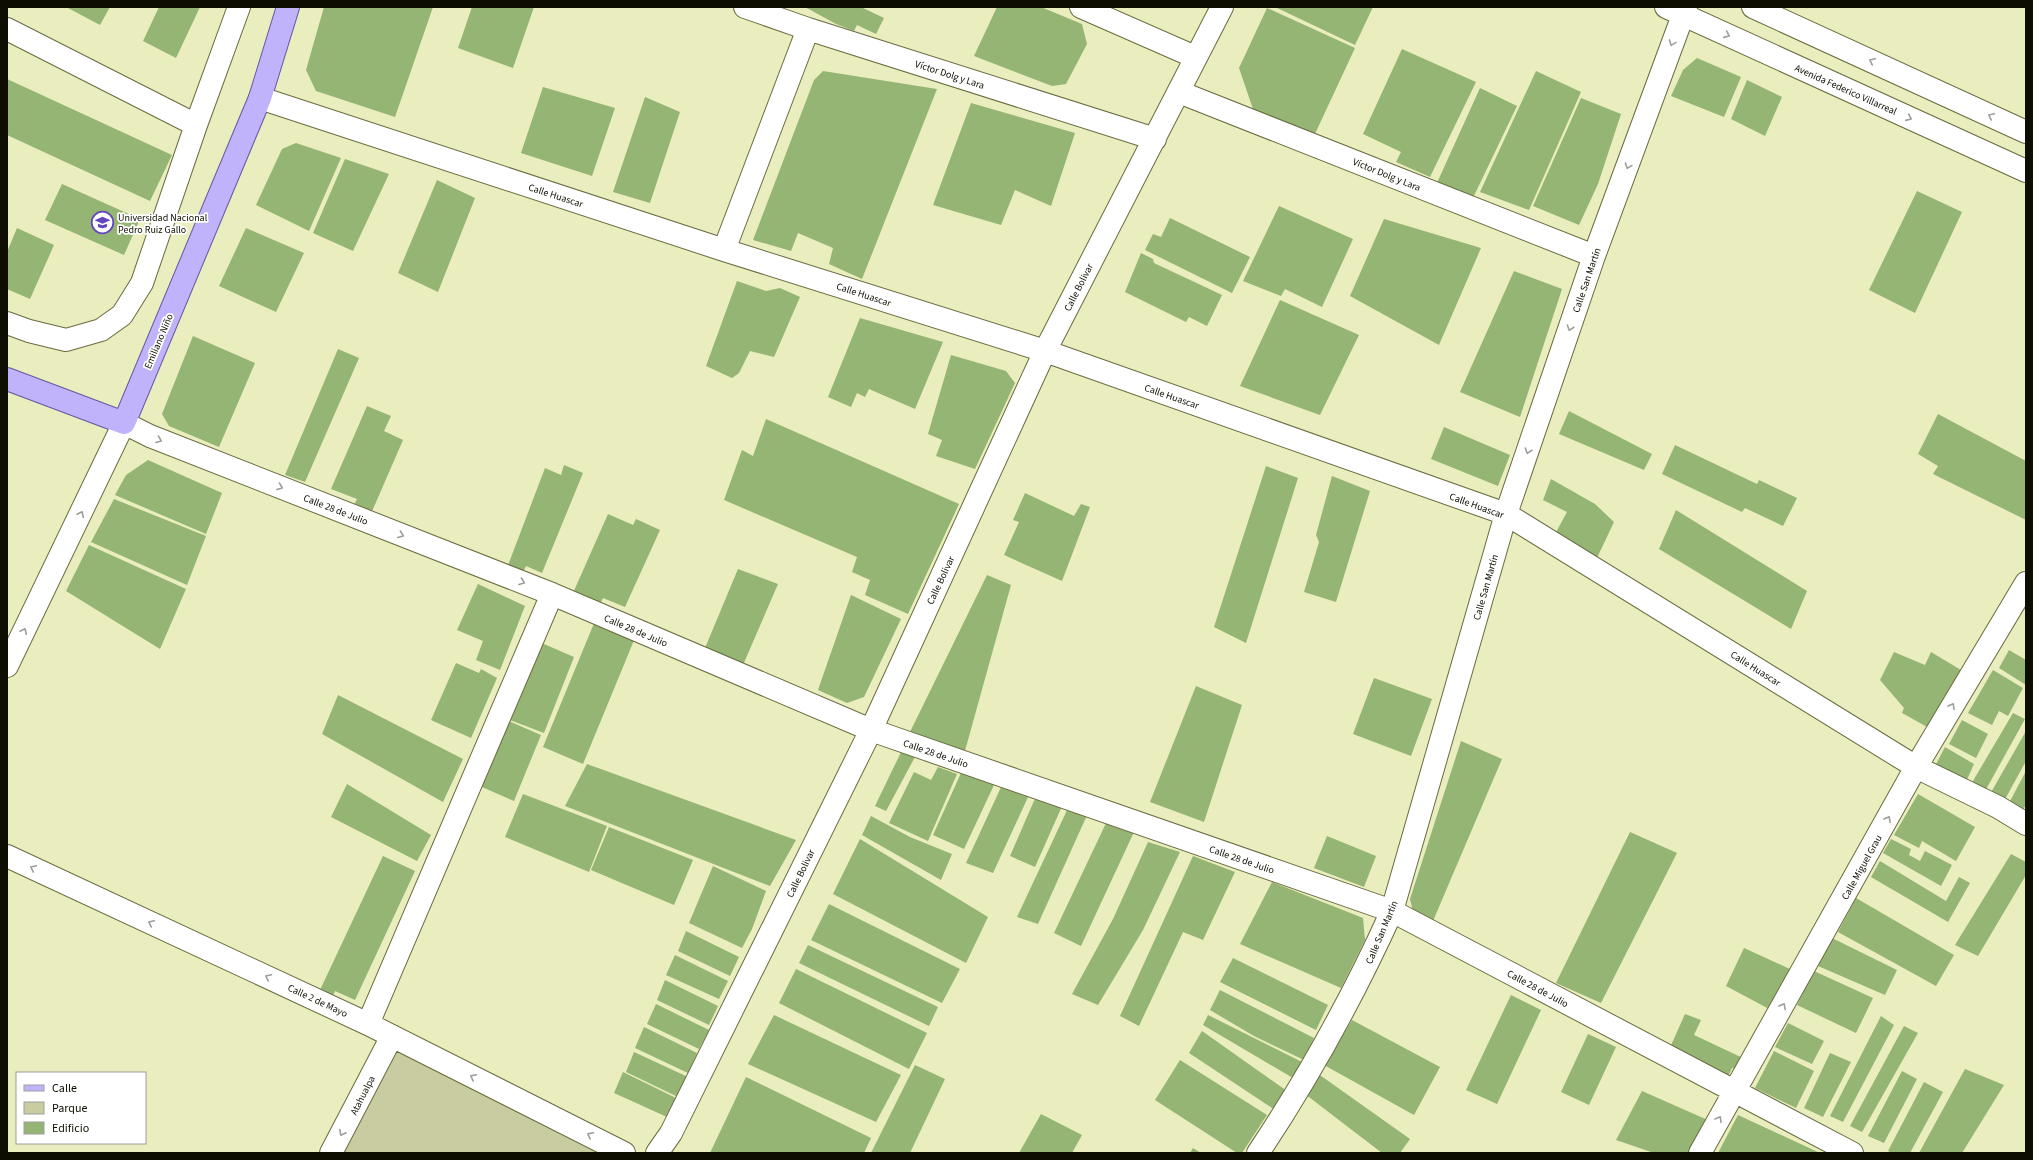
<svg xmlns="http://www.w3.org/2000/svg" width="2033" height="1160" font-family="'Source Sans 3',sans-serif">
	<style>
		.green { fill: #c9cca0 }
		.building { fill: #94b573 }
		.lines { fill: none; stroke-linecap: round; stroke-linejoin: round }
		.minor-casing { stroke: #696b40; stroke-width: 24 }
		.major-casing { stroke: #6656a2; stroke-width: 24 }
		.minor { stroke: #fff; stroke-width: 22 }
		.major { stroke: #c0b2fb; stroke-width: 22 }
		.oneway { stroke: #9e9e99 }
		.labels { text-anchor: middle; stroke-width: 3.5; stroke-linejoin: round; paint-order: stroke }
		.street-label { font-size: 10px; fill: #0d0d01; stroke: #fff }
		.poi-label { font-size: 10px; fill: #0d0d01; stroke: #fff; text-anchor: start }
	</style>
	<rect width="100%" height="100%" fill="#eaedbd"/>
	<path class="green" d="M 392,1036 L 624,1153 L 331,1153 Z"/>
	<path class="building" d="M 66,7 L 110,7 L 100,25 Z
		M 159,7 L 200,7 L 176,58 L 143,41 Z
		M 324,7 L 433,7 L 395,117 L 316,91 L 306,70 Z
		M 472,7 L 534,7 L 513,68 L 458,48 Z
		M 805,7 L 861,7 L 884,18 L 876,34 L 857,25 L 854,31 L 836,24 Z
		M 997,7 L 1041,7 L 1082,24 L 1087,44 L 1066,84 L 1052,86 L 974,56 Z
		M 1275,7 L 1373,7 L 1355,45 Z
		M 1267,8 L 1355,48 L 1314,136 L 1253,109 L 1239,68 Z
		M 1402,49 L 1476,82 L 1430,177 L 1396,162 L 1401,152 L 1363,134 Z
		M 1697,58 L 1741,77 L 1724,117 L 1671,96 L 1683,70 Z
		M 823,71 L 937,89 L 862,279 L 829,264 L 833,248 L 798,233 L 791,251 L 753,240 L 814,80 Z
		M 1536,71 L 1581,92 L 1529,210 L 1480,192 Z
		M 7,79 L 172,155 L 150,201 L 7,135 Z
		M 1747,80 L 1782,97 L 1765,136 L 1731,119 Z
		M 543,87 L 615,108 L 592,176 L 521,153 Z
		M 1480,88 L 1517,106 L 1472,200 L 1436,185 Z
		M 645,97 L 680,112 L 650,203 L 613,192 Z
		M 1581,98 L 1621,114 L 1598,184 L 1579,225 L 1533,206 Z
		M 971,103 L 1075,133 L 1051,206 L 1015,190 L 1001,225 L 933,205 Z
		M 296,143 L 341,158 L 309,231 L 256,205 L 282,149 Z
		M 345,159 L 389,174 L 353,251 L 313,233 Z
		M 437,180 L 475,198 L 438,292 L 398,273 Z
		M 62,184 L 140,219 L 124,255 L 45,220 Z
		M 1917,191 L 1962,212 L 1915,313 L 1869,290 Z
		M 1279,206 L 1353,239 L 1322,307 L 1285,289 L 1281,296 L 1243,281 Z
		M 1170,218 L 1250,257 L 1232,293 L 1145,250 L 1153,234 L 1161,237 Z
		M 1384,219 L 1481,248 L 1439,345 L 1350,296 Z
		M 17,228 L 54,245 L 30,299 L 7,289 L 7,252 Z
		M 246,228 L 304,253 L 276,312 L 219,286 Z
		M 1141,253 L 1153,259 L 1154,263 L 1222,295 L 1207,326 L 1189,317 L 1186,322 L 1125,292 Z
		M 1514,271 L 1562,289 L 1520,417 L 1460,392 Z
		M 737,281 L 766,291 L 780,288 L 800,297 L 774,357 L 750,351 L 739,373 L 732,378 L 706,366 Z
		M 1280,300 L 1359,335 L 1320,415 L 1240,386 Z
		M 860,318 L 943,342 L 915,409 L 869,389 L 865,397 L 857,393 L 851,407 L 828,397 Z
		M 193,336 L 255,363 L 219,447 L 169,426 L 162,414 Z
		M 338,349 L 359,358 L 305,482 L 285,475 Z
		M 951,355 L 1006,371 L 1015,383 L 975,469 L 936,456 L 942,440 L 928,434 Z
		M 367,406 L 391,416 L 384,431 L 403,440 L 370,516 L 352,509 L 357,499 L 331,489 Z
		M 1569,411 L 1652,454 L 1644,470 L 1559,434 Z
		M 1938,414 L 2026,461 L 2026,520 L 1933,474 L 1938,466 L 1918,454 Z
		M 766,419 L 959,504 L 908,614 L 865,595 L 870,580 L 852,572 L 857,557 L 724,500 L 742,450 L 753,456 Z
		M 1444,427 L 1510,455 L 1498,486 L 1431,459 Z
		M 1675,445 L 1757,484 L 1759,480 L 1797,498 L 1783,526 L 1745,508 L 1742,512 L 1662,474 Z
		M 148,460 L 222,493 L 206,534 L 115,495 L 126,475 Z
		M 564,465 L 583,473 L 542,573 L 526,566 L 520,579 L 505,573 L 545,468 L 561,475 Z
		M 1266,466 L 1298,478 L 1246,643 L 1214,627 Z
		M 1332,476 L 1370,491 L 1336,602 L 1304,592 L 1319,542 L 1316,535 Z
		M 1551,479 L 1595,504 L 1614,522 L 1596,560 L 1554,536 L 1567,512 L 1543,500 Z
		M 1025,493 L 1074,516 L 1081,504 L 1090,507 L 1062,581 L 1004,555 L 1019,522 L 1013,520 Z
		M 114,499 L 206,536 L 187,585 L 91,542 Z
		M 1676,510 L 1807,591 L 1791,629 L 1659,549 Z
		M 608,514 L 633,525 L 636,519 L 660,530 L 625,607 L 603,598 L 600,604 L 573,593 Z
		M 89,545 L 186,589 L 160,649 L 66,591 Z
		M 738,569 L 778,584 L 743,665 L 705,648 Z
		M 987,575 L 1011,585 L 963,758 L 909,734 Z
		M 478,584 L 525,606 L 500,670 L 476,660 L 483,641 L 457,630 Z
		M 851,595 L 901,619 L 864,697 L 847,703 L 818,690 Z
		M 597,616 L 637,633 L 583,764 L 543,747 Z
		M 537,641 L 574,657 L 544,733 L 502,717 Z
		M 2009,650 L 2026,660 L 2026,685 L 1999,668 Z
		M 1894,652 L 1925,665 L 1931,652 L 1961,670 L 1929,728 L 1902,713 L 1904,708 L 1880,680 Z
		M 456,663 L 479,673 L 481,669 L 497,678 L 471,738 L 431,720 Z
		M 1993,670 L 2023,688 L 2008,716 L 1999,711 L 1992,725 L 1968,713 Z
		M 1374,678 L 1432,699 L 1411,756 L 1353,734 Z
		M 1196,686 L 1242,705 L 1204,822 L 1150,802 Z
		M 338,695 L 463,759 L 443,802 L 322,734 Z
		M 2013,713 L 2025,719 L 1984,793 L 1970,786 Z
		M 504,719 L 541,735 L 514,801 L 475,784 Z
		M 1962,720 L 1988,734 L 1976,758 L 1949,744 Z
		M 2026,731 L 2026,761 L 2003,803 L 1989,796 Z
		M 1461,741 L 1502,759 L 1430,928 L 1415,920 L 1410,899 Z
		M 1945,747 L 1974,764 L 1965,784 L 1934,768 Z
		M 903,748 L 916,755 L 886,811 L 875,806 Z
		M 587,764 L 796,840 L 770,886 L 565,806 Z
		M 938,767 L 957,774 L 928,841 L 889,823 L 914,772 L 931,780 Z
		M 2026,771 L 2026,804 L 2023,810 L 2009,803 Z
		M 961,773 L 994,785 L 964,849 L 933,835 Z
		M 347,784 L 431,835 L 417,861 L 331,817 Z
		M 1002,785 L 1029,795 L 993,873 L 966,863 Z
		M 523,794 L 607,826 L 589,872 L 505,837 Z
		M 1037,794 L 1063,804 L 1035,867 L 1010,856 Z
		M 1918,794 L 1975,827 L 1956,861 L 1922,841 L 1919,848 L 1894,835 Z
		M 1069,806 L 1088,813 L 1038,924 L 1017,917 Z
		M 871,816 L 910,837 L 952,854 L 941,880 L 862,835 Z
		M 1107,821 L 1134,832 L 1081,946 L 1054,933 Z
		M 609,827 L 693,860 L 674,905 L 591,870 Z
		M 1630,832 L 1677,853 L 1601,1003 L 1556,983 Z
		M 1327,836 L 1376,856 L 1364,887 L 1314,868 Z
		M 860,839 L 988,917 L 966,963 L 833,894 Z
		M 1891,839 L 1911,849 L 1909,855 L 1920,861 L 1925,851 L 1952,865 L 1941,886 L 1883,853 Z
		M 1148,842 L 1180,852 L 1143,930 L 1098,1005 L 1072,994 L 1113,919 Z
		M 2011,854 L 2026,862 L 2026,875 L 1978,956 L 1955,945 Z
		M 383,856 L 415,871 L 355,1000 L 335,991 L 333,996 L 320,990 Z
		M 1193,856 L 1235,872 L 1203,940 L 1183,932 L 1139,1026 L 1120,1016 Z
		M 1880,861 L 1946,901 L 1959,877 L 1970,883 L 1948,922 L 1871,877 Z
		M 713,866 L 766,891 L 752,929 L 742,948 L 689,923 Z
		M 1272,882 L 1363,918 L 1365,940 L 1341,988 L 1240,944 Z
		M 1856,898 L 1954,955 L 1936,986 L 1838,932 Z
		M 829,904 L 960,969 L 942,1003 L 811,940 Z
		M 686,931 L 739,957 L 730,976 L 678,951 Z
		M 1832,938 L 1897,970 L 1885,995 L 1818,966 Z
		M 808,945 L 938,1007 L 929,1026 L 799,963 Z
		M 1744,948 L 1790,969 L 1771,1010 L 1726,986 Z
		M 675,955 L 728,981 L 719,999 L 666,975 Z
		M 1233,958 L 1328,1005 L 1316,1030 L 1220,982 Z
		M 796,969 L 927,1033 L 909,1069 L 779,1003 Z
		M 1814,971 L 1873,998 L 1856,1033 L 1797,1005 Z
		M 665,980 L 718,1006 L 709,1025 L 657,1000 Z
		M 1220,990 L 1314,1038 L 1304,1060 L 1254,1036 L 1210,1010 Z
		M 1511,995 L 1541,1010 L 1497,1104 L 1466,1090 Z
		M 656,1004 L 709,1030 L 699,1049 L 647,1024 Z
		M 1685,1014 L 1701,1020 L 1694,1035 L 1745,1059 L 1740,1071 L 1732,1068 L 1727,1079 L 1668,1052 Z
		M 774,1015 L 901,1075 L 876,1122 L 748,1064 Z
		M 1208,1015 L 1302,1062 L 1293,1078 L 1203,1025 Z
		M 1881,1016 L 1894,1025 L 1843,1122 L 1830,1116 Z
		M 1352,1020 L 1440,1067 L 1414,1115 L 1324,1065 Z
		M 1788,1023 L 1824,1041 L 1812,1064 L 1775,1047 Z
		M 1904,1026 L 1918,1033 L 1862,1132 L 1850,1126 Z
		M 644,1027 L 697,1053 L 688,1073 L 635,1048 Z
		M 1202,1031 L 1287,1091 L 1275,1110 L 1189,1053 Z
		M 1588,1034 L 1616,1047 L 1589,1105 L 1561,1092 Z
		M 1774,1051 L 1814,1071 L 1796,1108 L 1755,1088 Z
		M 634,1052 L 688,1077 L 678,1097 L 626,1072 Z
		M 1830,1053 L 1851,1062 L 1823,1117 L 1804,1108 Z
		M 1180,1060 L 1267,1115 L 1242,1153 L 1237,1153 L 1155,1100 Z
		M 915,1065 L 945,1079 L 910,1153 L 871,1153 Z
		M 1965,1069 L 2004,1085 L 1962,1153 L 1919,1153 Z
		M 1902,1071 L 1917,1079 L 1884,1143 L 1868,1136 Z
		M 623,1072 L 676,1098 L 667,1117 L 614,1093 Z
		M 1317,1073 L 1410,1139 L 1400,1153 L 1382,1153 L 1305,1094 Z
		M 746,1077 L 871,1138 L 864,1153 L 710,1153 Z
		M 1924,1082 L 1943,1092 L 1910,1153 L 1892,1153 L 1888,1151 Z
		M 1642,1091 L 1710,1121 L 1692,1153 L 1654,1153 L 1616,1140 Z
		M 1041,1114 L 1082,1135 L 1072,1153 L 1019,1153 Z
		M 1738,1115 L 1820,1153 L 1718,1153 Z
		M 1193,1148 L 1201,1153 L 1190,1153 Z"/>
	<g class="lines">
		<defs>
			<path id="minor" d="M 745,7 L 808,29 L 1155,139
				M 1081,7 L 1195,57
				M 1666,7 L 2026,171
				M 1753,7 L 2026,132
				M 7,29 L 196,125
				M 1179,92 L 1594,256
				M 260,98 L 724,250 L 1045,351 L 1506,514 L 1916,767 L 1998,807 L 2026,824
				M 724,250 L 808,29
				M 7,323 L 29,331 L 66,340 L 101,330 L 122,315 L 142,283 L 196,125 L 239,7
				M 7,666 L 124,423 L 150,436 L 552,594 L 871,730 L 1392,911 L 1852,1153
				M 7,856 L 368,1024 L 624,1153
				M 368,1024 L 552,594
				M 331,1153 L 392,1036
				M 657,1153 L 671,1133 L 871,730 L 1045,351 L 1222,7
				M 1258,1153 C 1310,1075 1353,997 1392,911 L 1506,514 L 1594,256 L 1686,7
				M 1700,1153 L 1916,767 L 2026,583"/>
			<path id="major" d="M 7,379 L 124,423 L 260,98 L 288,7"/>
		</defs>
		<use href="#minor" class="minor-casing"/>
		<use href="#major" class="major-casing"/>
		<use href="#minor" class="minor"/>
		<use href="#major" class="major"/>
	</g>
	<defs><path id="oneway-chevron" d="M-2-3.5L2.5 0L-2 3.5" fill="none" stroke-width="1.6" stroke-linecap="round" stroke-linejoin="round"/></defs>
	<g class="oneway">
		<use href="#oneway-chevron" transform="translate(1727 35) rotate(24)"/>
		<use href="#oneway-chevron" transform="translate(1672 43) rotate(110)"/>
		<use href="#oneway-chevron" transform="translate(1872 61) rotate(-155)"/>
		<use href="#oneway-chevron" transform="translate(1991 116) rotate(-155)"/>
		<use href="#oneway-chevron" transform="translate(1909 118) rotate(24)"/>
		<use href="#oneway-chevron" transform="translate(1628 166) rotate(110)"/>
		<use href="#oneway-chevron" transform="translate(1570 328) rotate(109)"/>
		<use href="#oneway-chevron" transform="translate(159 440) rotate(21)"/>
		<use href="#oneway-chevron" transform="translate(1528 451) rotate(109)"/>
		<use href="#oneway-chevron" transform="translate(280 487) rotate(21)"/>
		<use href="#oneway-chevron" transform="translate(81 514) rotate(-64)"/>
		<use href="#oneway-chevron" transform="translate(401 535) rotate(21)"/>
		<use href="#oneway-chevron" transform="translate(522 582) rotate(21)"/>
		<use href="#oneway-chevron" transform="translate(24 631) rotate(-64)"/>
		<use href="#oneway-chevron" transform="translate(1952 706) rotate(-59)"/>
		<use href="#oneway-chevron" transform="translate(1888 819) rotate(-61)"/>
		<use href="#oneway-chevron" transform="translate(33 868) rotate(-155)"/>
		<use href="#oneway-chevron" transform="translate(151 923) rotate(-155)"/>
		<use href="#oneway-chevron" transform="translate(268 977) rotate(-155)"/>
		<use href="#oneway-chevron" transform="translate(1783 1006) rotate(-61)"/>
		<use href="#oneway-chevron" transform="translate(473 1077) rotate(-153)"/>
		<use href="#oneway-chevron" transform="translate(1719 1119) rotate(-60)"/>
		<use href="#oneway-chevron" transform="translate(342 1133) rotate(117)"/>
		<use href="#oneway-chevron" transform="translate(590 1135) rotate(-153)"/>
	</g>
	<defs>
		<symbol id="university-ring" viewBox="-11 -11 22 22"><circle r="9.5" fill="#fff" stroke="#6445bd" stroke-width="1.5"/><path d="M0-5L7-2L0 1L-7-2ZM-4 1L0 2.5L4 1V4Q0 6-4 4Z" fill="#6445bd"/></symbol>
	</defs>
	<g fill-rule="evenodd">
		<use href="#university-ring" x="90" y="210" width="25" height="25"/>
	</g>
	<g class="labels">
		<g class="street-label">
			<text transform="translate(950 74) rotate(18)" y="4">Víctor Dolg y Lara</text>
			<text transform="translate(1846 89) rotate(24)" y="4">Avenida Federico Villarreal</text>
			<text transform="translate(1387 174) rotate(22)" y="4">Víctor Dolg y Lara</text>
			<text transform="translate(556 195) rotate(18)" y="4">Calle Huascar</text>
			<text transform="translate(1586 280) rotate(-71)" y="4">Calle San Martín</text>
			<text transform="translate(1078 287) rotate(-63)" y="4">Calle Bolivar</text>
			<text transform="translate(864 294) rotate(18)" y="4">Calle Huascar</text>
			<text transform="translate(158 341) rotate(-67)" y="4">Emiliano Niño</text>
			<text transform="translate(1172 396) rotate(19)" y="4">Calle Huascar</text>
			<text transform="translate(1477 505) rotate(20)" y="4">Calle Huascar</text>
			<text transform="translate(336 509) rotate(21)" y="4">Calle 28 de Julio</text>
			<text transform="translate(940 580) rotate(-65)" y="4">Calle Bolivar</text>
			<text transform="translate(1485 587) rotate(-74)" y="4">Calle San Martín</text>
			<text transform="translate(636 630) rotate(23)" y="4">Calle 28 de Julio</text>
			<text transform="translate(1756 668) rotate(32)" y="4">Calle Huascar</text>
			<text transform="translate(936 753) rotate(19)" y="4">Calle 28 de Julio</text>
			<text transform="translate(1242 859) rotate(19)" y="4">Calle 28 de Julio</text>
			<text transform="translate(1861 867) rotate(-61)" y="4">Calle Miguel Grau</text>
			<text transform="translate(800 873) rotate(-64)" y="4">Calle Bolivar</text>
			<text transform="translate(1381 932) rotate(-67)" y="4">Calle San Martín</text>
			<text transform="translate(1538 988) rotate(28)" y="4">Calle 28 de Julio</text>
			<text transform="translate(318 1000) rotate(25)" y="4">Calle 2 de Mayo</text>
			<text transform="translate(362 1095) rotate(-63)" y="4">Atahualpa</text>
		</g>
		<g class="poi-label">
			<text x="118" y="221">Universidad Nacional<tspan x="118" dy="12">Pedro Ruiz Gallo</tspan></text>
		</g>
	</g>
	<rect width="2033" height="1160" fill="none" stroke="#0d0d01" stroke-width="16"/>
	<rect x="16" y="1072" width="130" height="72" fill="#ffffff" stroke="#9e9e99"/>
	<rect x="24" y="1085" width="20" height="6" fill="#c0b2fb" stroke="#9e9e99"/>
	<text x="52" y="1092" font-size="12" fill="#0d0d01">Calle</text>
	<rect x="24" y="1102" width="20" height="12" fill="#c9cca0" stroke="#9e9e99"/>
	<text x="52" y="1112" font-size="12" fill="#0d0d01">Parque</text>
	<rect x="24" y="1122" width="20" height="12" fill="#94b573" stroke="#9e9e99"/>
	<text x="52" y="1132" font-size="12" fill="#0d0d01">Edificio</text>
</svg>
